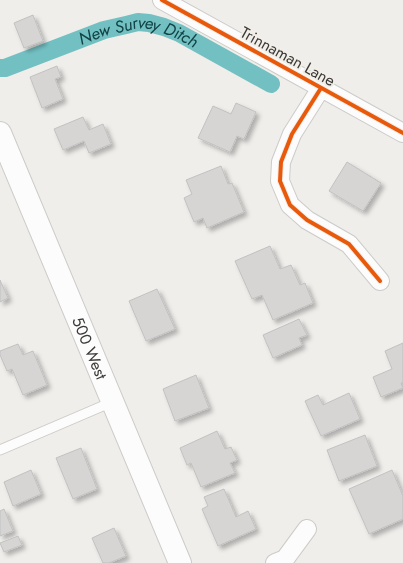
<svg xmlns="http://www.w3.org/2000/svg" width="403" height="563" font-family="Jost,sans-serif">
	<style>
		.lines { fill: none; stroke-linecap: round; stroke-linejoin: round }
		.canal { stroke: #73c0c2; stroke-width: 18 }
		.building { fill: #d6d5d4; stroke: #c2c1c1; filter: url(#shadow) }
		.service-casing { stroke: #cccbc8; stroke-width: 11 }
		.minor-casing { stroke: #cccbc8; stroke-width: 20 }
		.secondary-casing { stroke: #cccbc8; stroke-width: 24 }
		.service { stroke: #fdfcfc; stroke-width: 9 }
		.minor { stroke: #fdfcfc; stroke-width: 18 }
		.secondary { stroke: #fdfcfc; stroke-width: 22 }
		.cycleway-casing { stroke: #f2efe9; stroke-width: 6 }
		.cycleway { stroke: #e8590c; stroke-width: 4 }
		.labels { text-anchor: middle; stroke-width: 4; stroke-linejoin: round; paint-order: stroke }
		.street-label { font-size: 16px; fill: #3b3a38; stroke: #f2efe9 }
		.water-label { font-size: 17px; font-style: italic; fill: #114345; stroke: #f2efe9 }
	</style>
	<defs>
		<filter id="shadow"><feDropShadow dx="3.5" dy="3.5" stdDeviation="2" flood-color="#0004"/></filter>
	</defs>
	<rect width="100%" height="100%" fill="#f0eeeb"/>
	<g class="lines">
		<path class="canal" id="s1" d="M 0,68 L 5,68 L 104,30 L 126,25 L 138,22 L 149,23 L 164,27 L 179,33 L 271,84"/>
	</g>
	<path class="building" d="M 33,15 L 43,41 L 24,48 L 14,23 Z
		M 57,66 L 61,77 L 55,79 L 63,99 L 42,108 L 30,77 Z
		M 236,103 L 256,112 L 244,139 L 237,136 L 230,152 L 198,138 L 213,106 L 231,114 Z
		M 83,117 L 89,130 L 103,124 L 111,144 L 89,153 L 84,141 L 63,150 L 54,129 Z
		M 347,162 L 381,183 L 363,211 L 329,191 Z
		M 221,166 L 228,184 L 232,183 L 244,212 L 207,228 L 203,218 L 194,222 L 184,198 L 192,194 L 186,180 Z
		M 270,246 L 280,269 L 291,265 L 300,285 L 305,283 L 313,303 L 273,320 L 262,295 L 252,299 L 235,261 Z
		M 0,280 L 8,298 L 0,302 Z
		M 157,289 L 175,329 L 146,341 L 129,301 Z
		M 299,319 L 307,335 L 299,338 L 302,345 L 273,358 L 263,335 Z
		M 403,343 L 403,383 L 401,383 L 403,388 L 381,397 L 373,377 L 392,369 L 385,351 Z
		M 18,344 L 23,355 L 33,351 L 47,385 L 23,395 L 12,369 L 7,371 L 0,355 L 0,351 Z
		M 196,375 L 209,408 L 175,421 L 163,389 Z
		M 349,393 L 360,419 L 321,436 L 305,401 L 318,395 L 323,405 Z
		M 217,431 L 225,449 L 231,447 L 237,460 L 230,463 L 235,473 L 201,487 L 191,463 L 187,465 L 180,448 Z
		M 365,435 L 377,466 L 339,481 L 327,450 Z
		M 81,448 L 97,489 L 73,499 L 56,458 Z
		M 31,470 L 41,494 L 13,506 L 4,482 Z
		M 392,470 L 403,496 L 403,519 L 369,534 L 349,489 Z
		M 224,489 L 236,517 L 248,511 L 256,529 L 218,546 L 202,509 L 208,506 L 204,497 Z
		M 4,509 L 13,531 L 0,536 L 0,511 Z
		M 114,528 L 126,556 L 109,563 L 103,563 L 92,538 Z
		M 18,536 L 22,545 L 4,552 L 0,543 Z"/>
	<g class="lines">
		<defs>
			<path id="service" d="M 0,450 L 112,402"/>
			<path id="minor" d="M 162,0 L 403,133
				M 321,88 L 292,134 L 281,162 L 280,181 L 290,205 L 307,220 L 349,244 L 380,281
				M 275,563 L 285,559 L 307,529"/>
			<g id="secondary">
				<path id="s2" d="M 0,133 L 180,563"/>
			</g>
		</defs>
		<use href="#service" class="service-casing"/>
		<use href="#minor" class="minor-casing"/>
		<use href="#secondary" class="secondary-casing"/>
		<use href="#service" class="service"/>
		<use href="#minor" class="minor"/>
		<use href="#secondary" class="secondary"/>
		<defs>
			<path id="cycleway" d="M 162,0 L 403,133
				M 321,88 L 292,134 L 281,162 L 280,181 L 290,205 L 307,220 L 349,244 L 380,281"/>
		</defs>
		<use href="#cycleway" class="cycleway-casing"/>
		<use href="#cycleway" class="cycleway"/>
	</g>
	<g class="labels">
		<g class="street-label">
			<text transform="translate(288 56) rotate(29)" y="6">Trinnaman Lane</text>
			<text dy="6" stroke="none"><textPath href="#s2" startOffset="233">500 West</textPath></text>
		</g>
		<g class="water-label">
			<text dy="6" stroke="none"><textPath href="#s1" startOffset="147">New Survey Ditch</textPath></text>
		</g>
	</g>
</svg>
